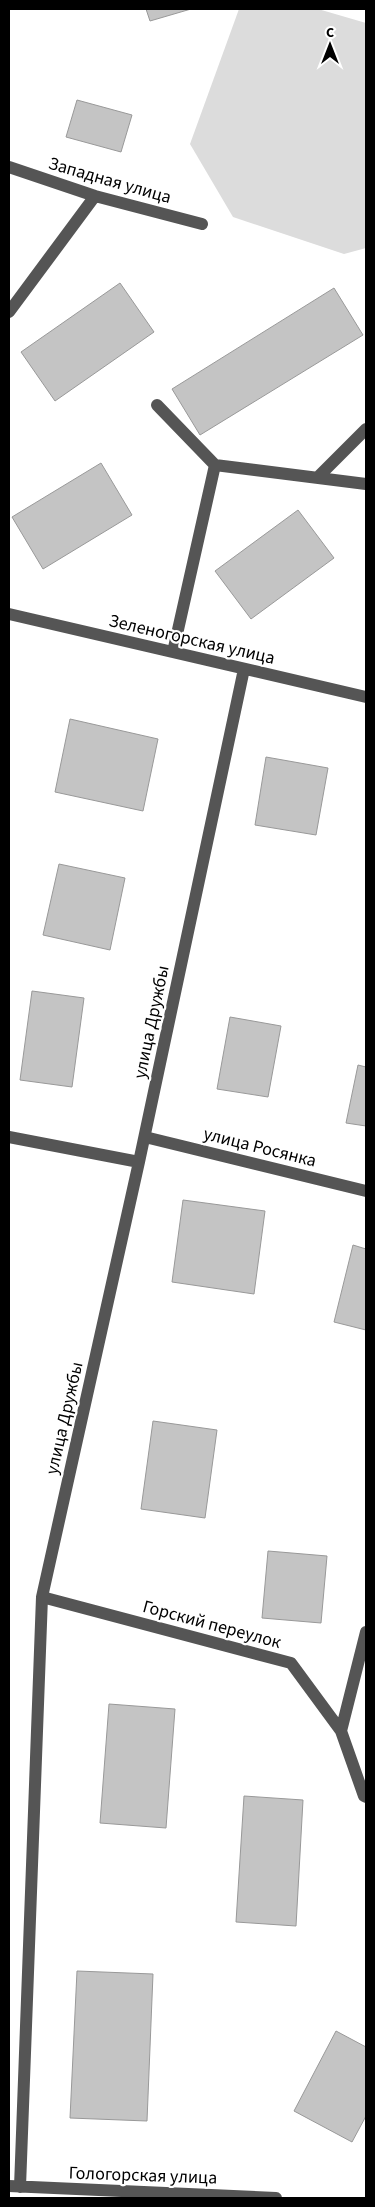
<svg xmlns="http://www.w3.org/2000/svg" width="375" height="2207" font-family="'Source Sans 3',sans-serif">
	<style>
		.green { fill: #dcdcdc }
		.building { fill: #c4c4c4; stroke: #999 }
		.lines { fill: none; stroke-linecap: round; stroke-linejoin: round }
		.minor { stroke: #555; stroke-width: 12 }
		.labels { text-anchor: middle; stroke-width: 4.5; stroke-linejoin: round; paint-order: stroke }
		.street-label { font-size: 18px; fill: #000; stroke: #fff }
	</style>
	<rect width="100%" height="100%" fill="#fff"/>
	<path class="green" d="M 239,9 L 318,9 L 366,23 L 366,248 L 344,254 L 233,217 L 190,144 Z"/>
	<path class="building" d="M 146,9 L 191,9 L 150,21 Z
		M 77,100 L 132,115 L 121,152 L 66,137 Z
		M 120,283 L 154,332 L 55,401 L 21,352 Z
		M 334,288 L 363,335 L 200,435 L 172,389 Z
		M 101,463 L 132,515 L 43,569 L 12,517 Z
		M 298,510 L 334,558 L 251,619 L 215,571 Z
		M 70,719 L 158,739 L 143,811 L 55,792 Z
		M 266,757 L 328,768 L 316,835 L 255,825 Z
		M 59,864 L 125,878 L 110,950 L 43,935 Z
		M 32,991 L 84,998 L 72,1087 L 20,1080 Z
		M 230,1017 L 281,1026 L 268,1097 L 217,1089 Z
		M 358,1065 L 366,1067 L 366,1126 L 346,1123 Z
		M 183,1200 L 265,1211 L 254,1294 L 172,1282 Z
		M 353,1245 L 366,1249 L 366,1330 L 334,1322 Z
		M 153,1421 L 217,1430 L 205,1518 L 141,1509 Z
		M 268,1551 L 327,1556 L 321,1623 L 262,1618 Z
		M 109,1704 L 175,1709 L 166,1828 L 100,1823 Z
		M 244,1796 L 303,1800 L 296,1926 L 236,1922 Z
		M 77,1971 L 153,1974 L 147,2121 L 70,2118 Z
		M 336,2031 L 366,2047 L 366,2116 L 352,2142 L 294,2111 Z"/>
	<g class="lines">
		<path class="minor" d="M 9,167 L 95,196 L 202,224
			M 9,312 L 95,196
			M 157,405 L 215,465 L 173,652
			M 215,465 L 366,484
			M 317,478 L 366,429
			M 9,614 L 366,697
			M 9,1137 L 139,1162
			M 145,1137 L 366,1191
			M 42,1597 L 291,1663 L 341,1731 L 364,1796 L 366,1797
			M 341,1731 L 366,1632
			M 9,2186 L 276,2198
			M 20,2187 L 42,1597 L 139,1162 L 244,669"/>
	</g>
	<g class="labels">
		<g class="street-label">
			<text transform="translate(110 180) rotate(16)" y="6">Западная улица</text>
			<text transform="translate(192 639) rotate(13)" y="6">Зеленогорская улица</text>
			<text transform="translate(151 1022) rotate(-78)" y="6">улица Дружбы</text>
			<text transform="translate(260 1147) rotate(14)" y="6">улица Росянка</text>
			<text transform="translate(64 1418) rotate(-77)" y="6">улица Дружбы</text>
			<text transform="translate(212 1624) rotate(15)" y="6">Горский переулок</text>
			<text transform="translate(143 2175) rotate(2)" y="6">Гологорская улица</text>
		</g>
	</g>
	<rect width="375" height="2207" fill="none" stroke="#000000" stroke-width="20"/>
	<g transform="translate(330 45)" stroke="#ffffff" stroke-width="4" paint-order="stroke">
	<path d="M0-4L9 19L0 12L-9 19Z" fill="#000000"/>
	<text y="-8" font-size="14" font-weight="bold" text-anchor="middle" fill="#000000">С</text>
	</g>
</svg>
